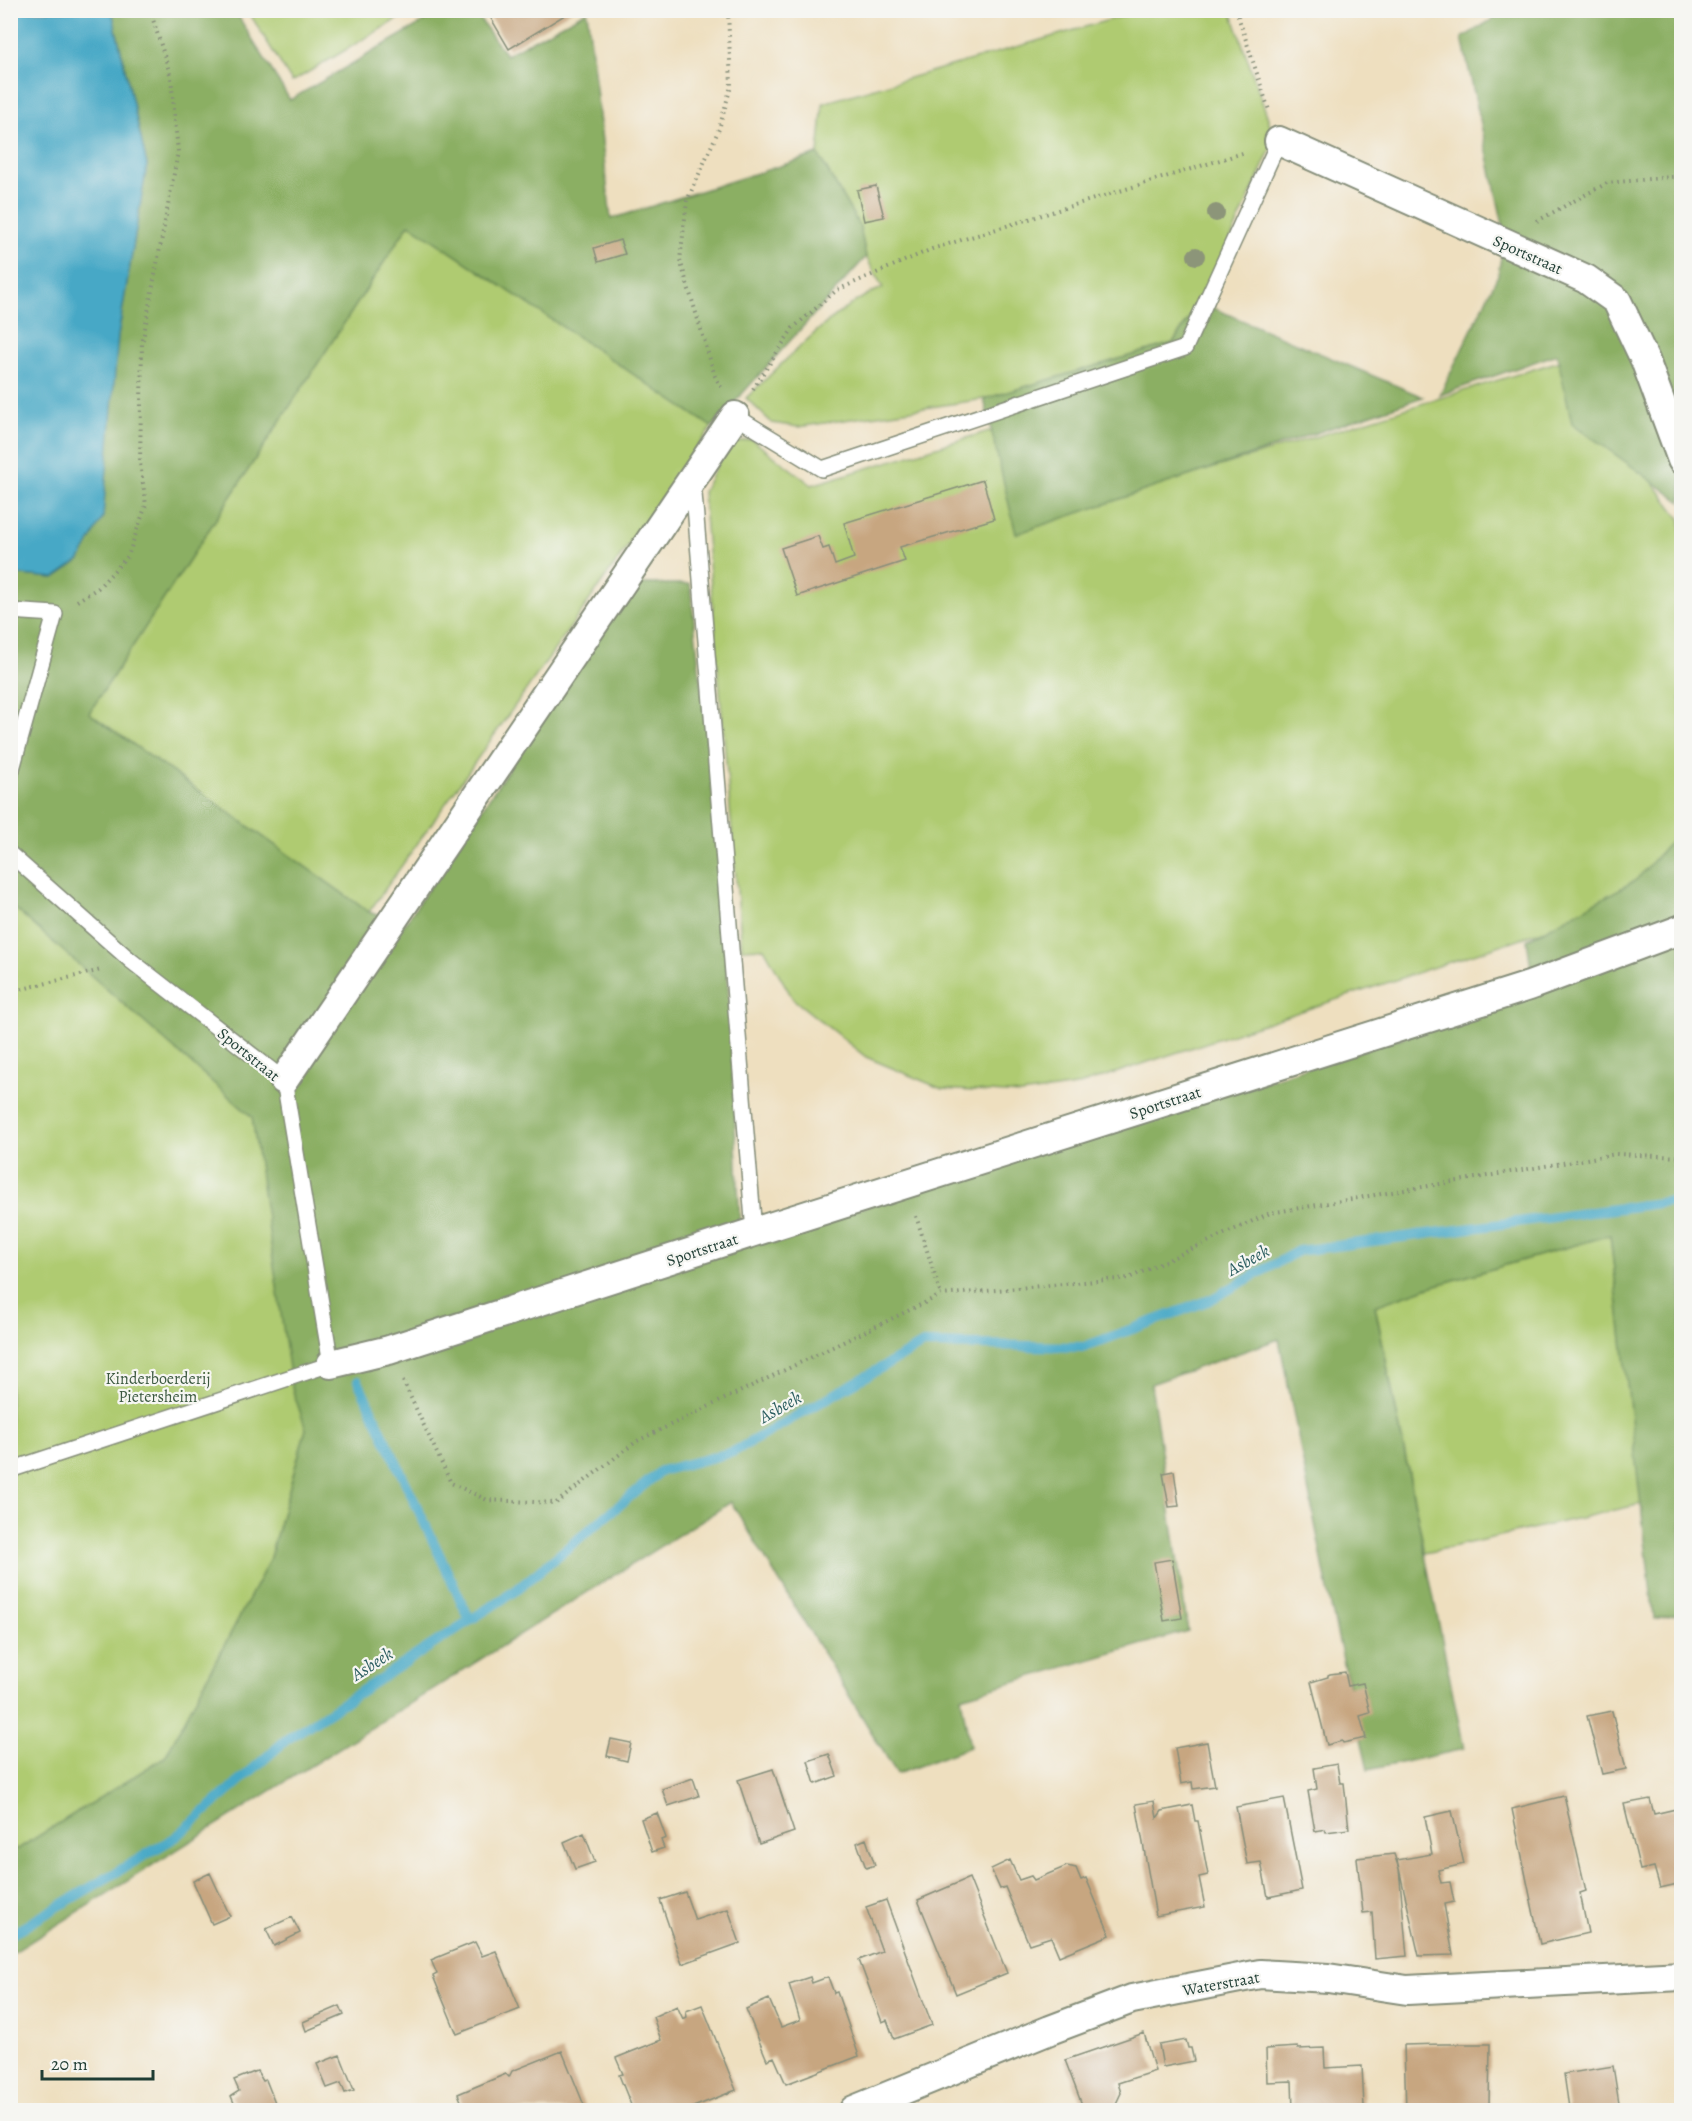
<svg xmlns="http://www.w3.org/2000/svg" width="1692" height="2121" font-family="Alegreya,serif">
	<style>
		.green { fill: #afcb71; stroke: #678452; stroke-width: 1.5 }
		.forest { fill: #8baf63; stroke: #55764c; stroke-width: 1.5 }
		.water { fill: #46a8c6; stroke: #32727d; stroke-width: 1.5 }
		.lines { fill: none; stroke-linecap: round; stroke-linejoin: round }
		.stream { stroke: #46a8c6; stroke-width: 10 }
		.building { fill: #c7a680 }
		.lane-casing { stroke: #868e7a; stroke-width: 18 }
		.street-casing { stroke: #868e7a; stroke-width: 32 }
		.path { stroke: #868e7a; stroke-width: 4; stroke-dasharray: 1.5 4.5; stroke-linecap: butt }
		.lane { stroke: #fff; stroke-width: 15 }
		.street { stroke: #fff; stroke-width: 28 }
		.tree { fill: #8c9579 }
		.labels { text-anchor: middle; stroke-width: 4.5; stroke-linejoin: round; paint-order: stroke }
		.street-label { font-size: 16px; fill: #1f3d34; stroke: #f6f6f2 }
		.park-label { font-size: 16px; fill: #3c5940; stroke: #f6f6f2 }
		.water-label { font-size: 18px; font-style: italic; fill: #2b5d60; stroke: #f6f6f2 }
	</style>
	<rect width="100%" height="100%" fill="#f6f6f2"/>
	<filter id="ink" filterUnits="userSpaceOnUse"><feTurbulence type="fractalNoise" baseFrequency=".0167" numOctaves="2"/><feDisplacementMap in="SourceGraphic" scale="12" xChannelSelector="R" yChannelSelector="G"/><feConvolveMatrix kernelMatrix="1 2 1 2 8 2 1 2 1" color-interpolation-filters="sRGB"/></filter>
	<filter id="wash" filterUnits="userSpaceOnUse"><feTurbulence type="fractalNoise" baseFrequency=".008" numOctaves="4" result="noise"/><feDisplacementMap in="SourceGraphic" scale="24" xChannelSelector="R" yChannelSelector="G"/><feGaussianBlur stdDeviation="1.35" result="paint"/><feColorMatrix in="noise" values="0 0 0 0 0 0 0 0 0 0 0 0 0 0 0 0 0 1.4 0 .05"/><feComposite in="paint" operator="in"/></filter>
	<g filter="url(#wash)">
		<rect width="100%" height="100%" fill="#eedfbf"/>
		<path class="green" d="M 248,11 L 411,11 L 292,82 Z
			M 1140,11 L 1231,11 L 1275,139 L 1209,288 L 1173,343 L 984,399 L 798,427 L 772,423 L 746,398 C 782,365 838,303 883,288 L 866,257 L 860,227 L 818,154 L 823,103 Z
			M 409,224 L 712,427 L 369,912 L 89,713 Z
			M 1560,361 L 1582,431 L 1647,474 L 1681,520 L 1681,840 L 1669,864 L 1588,916 L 1076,1086 L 1021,1094 L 942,1089 L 866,1057 L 793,999 L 764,948 L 742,949 L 703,492 L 728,444 L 751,439 L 812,485 L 989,431 L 998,435 L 1036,523 Z
			M 10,903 L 263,1095 L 306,1429 L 269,1561 L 165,1757 L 18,1849 L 10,1848 Z
			M 1610,1235 L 1642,1504 L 1425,1553 L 1375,1305 L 1426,1288 Z"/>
		<path class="forest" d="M 112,11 L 235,11 L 290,100 L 442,11 L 474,11 L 506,55 L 587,11 L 611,219 L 818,154 L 860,227 L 866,257 L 712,427 L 409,224 L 89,713 L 369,912 L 404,925 L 633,584 L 690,584 L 716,824 L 728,983 L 741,1246 L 1535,996 L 1527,940 L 1636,880 L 1681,830 L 1681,1613 L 1654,1619 L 1610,1235 L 1426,1288 L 1375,1306 L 1464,1749 L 1368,1770 L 1332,1611 L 1279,1339 L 1151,1384 L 1188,1631 L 961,1697 L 970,1747 L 897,1774 L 731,1502 L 11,1954 L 11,1848 L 18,1849 L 165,1757 L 269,1561 L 306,1429 L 292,1388 L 252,1117 L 11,905 L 11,574 L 54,578 L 80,560 L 147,165 Z
			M 1506,11 L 1681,11 L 1681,502 L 1572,423 L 1557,354 L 1440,395 L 1498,275 L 1505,234 L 1462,38 Z
			M 1209,288 L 1213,308 L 1423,397 L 1016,534 L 984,399 L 1173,343 Z"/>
		<path class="water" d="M 10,11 L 112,11 L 147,165 L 118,336 L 103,517 L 80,560 L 54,578 L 11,574 Z"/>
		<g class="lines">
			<path class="stream" d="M 358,1381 L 470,1620
				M 10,1935 L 176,1837 L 286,1740 L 515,1591 L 661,1471 L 733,1452 L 923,1344 L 1084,1347 L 1210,1300 L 1298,1251 L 1682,1200"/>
		</g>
		<g id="blocks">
			<path class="building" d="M 486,10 L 573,10 L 509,49 Z
				M 876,186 L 884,217 L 864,221 L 857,190 Z
				M 620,240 L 625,254 L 598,262 L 594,248 Z
				M 983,480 L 994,519 L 900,547 L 905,561 L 797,596 L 781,548 L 818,536 L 823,549 L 829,547 L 835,565 L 854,558 L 844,523 Z
				M 1174,1471 L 1179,1506 L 1169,1507 L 1163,1473 Z
				M 1172,1559 L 1182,1618 L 1164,1621 L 1154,1562 Z
				M 1345,1672 L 1348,1686 L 1363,1683 L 1370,1713 L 1360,1716 L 1366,1738 L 1343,1743 L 1342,1741 L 1327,1745 L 1311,1682 L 1328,1677 L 1328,1675 L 1330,1674 Z
				M 1612,1711 L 1626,1769 L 1602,1774 L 1587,1716 Z
				M 611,1739 L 631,1743 L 627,1761 L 607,1756 Z
				M 1207,1742 L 1215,1786 L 1193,1789 L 1192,1782 L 1181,1784 L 1175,1748 Z
				M 829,1754 L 837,1776 L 815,1784 L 808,1761 Z
				M 1337,1764 L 1340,1783 L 1344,1783 L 1349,1829 L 1326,1832 L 1325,1829 L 1315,1831 L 1308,1791 L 1317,1789 L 1314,1768 Z
				M 773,1769 L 794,1832 L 759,1844 L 738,1780 Z
				M 693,1778 L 699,1796 L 668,1806 L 662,1789 Z
				M 1564,1796 L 1586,1891 L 1580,1893 L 1588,1933 L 1540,1944 L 1512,1809 Z
				M 1284,1798 L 1302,1890 L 1268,1897 L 1261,1862 L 1247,1864 L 1236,1807 Z
				M 1650,1799 L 1654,1814 L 1676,1809 L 1682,1834 L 1682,1883 L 1660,1888 L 1654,1867 L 1640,1870 L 1624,1804 Z
				M 1154,1801 L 1157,1818 L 1162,1811 L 1192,1805 L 1195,1821 L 1198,1821 L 1208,1875 L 1199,1877 L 1205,1907 L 1156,1916 L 1136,1804 Z
				M 1452,1811 L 1464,1864 L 1438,1870 L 1441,1883 L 1450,1882 L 1454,1902 L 1444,1904 L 1453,1955 L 1419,1956 L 1397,1860 L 1432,1854 L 1425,1817 Z
				M 657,1813 L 666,1838 L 661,1840 L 664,1848 L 652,1852 L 641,1819 Z
				M 584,1833 L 595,1862 L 575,1869 L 564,1842 Z
				M 866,1839 L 875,1865 L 866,1868 L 857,1843 Z
				M 1394,1854 L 1399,1869 L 1407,1956 L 1375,1959 L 1372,1912 L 1363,1913 L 1357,1858 Z
				M 1010,1860 L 1019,1880 L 1031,1876 L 1034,1880 L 1067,1866 L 1076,1868 L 1081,1880 L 1086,1878 L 1110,1935 L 1059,1956 L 1051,1937 L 1029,1944 L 1005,1887 L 1000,1889 L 991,1869 Z
				M 210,1873 L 230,1916 L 212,1924 L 193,1881 Z
				M 969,1878 L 1007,1973 L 956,1994 L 918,1900 Z
				M 685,1892 L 695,1920 L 728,1909 L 740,1943 L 682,1964 L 660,1900 Z
				M 886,1900 L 932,2025 L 894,2039 L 887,2020 L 882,2022 L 859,1960 L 882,1951 L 866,1907 Z
				M 292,1917 L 300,1933 L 274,1946 L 266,1929 Z
				M 475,1942 L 482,1956 L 496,1951 L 520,2009 L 457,2034 L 433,1976 L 437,1974 L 431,1960 Z
				M 810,1977 L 812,1983 L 828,1977 L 834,1993 L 837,1992 L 859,2056 L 786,2084 L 774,2057 L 767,2060 L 746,2009 L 769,1999 L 781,2027 L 800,2020 L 789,1984 Z
				M 702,2005 L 736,2090 L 686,2110 L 633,2110 L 619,2075 L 623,2074 L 616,2058 L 661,2040 L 653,2017 L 677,2006 L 683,2019 L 687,2017 L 686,2011 Z
				M 340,2006 L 344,2015 L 306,2031 L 303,2022 Z
				M 1144,2033 L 1155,2071 L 1118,2083 L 1121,2093 L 1113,2110 L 1084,2110 L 1065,2060 Z
				M 1186,2040 L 1188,2048 L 1191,2048 L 1194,2061 L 1163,2067 L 1159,2045 Z
				M 1443,2044 L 1490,2044 L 1489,2106 L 1475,2106 L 1475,2110 L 1406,2110 L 1404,2045 Z
				M 1298,2047 L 1298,2049 L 1324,2048 L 1325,2068 L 1362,2066 L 1364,2107 L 1357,2107 L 1357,2110 L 1293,2110 L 1292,2081 L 1267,2082 L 1266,2049 Z
				M 562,2051 L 586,2110 L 465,2110 L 458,2094 L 506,2074 L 509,2077 L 512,2071 Z
				M 340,2055 L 354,2090 L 345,2093 L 341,2083 L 327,2088 L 317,2064 Z
				M 1613,2066 L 1620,2110 L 1560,2110 L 1569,2108 L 1564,2074 Z
				M 257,2071 L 263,2081 L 266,2080 L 278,2110 L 237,2110 L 231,2096 L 239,2091 L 234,2080 Z"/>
		</g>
	</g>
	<g filter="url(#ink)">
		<use href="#blocks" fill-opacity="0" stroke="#868e7a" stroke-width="1.5"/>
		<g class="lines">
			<defs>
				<path id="lane" d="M 735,416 L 822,469 L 1185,348 L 1279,141
					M 693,481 L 754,1232
					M 10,611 L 55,614 L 10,776
					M 10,854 L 130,960 L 284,1080 L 331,1364 L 10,1470"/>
				<path id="street" d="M 1279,141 L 1586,279 L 1617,301 L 1645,360 L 1682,460
					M 284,1080 L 735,416
					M 331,1364 L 389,1350 L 754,1232 L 1529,986 L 1682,929
					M 854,2110 L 1050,2030 L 1132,1999 L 1260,1974 L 1328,1978 L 1407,1990 L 1682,1976"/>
			</defs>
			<use href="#lane" class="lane-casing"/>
			<use href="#street" class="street-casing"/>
			<path class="path" d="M 1236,10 L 1269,110
				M 1537,221 L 1607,183 L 1682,176
				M 721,387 L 715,376 L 680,260 L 687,201 L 719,129 L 731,86 L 728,10
				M 753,389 L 793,328 L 837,290 L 932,249 L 1246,152
				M 77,601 L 98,588 L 128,556 L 146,505 L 140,463 L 142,344 L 178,152 L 171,77 L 150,10
				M 10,992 L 101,970
				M 916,1216 L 941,1295
				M 403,1381 L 451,1483 L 487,1500 L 556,1503 L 637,1441 L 941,1295 L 1129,1278 L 1270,1213 L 1616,1154 L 1682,1157"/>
			<use href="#lane" class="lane"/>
			<use href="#street" class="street"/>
		</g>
		<g class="tree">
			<circle cx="1216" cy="213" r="9"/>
			<circle cx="1196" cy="256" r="9"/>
		</g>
	</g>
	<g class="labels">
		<g class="street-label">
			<text transform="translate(1528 254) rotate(24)" y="6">Sportstraat</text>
			<text transform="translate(249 1054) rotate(39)" y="6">Sportstraat</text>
			<text transform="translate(1165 1102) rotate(-18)" y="6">Sportstraat</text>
			<text transform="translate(702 1249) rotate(-18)" y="6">Sportstraat</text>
			<text transform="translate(1221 1983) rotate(-10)" y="6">Waterstraat</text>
		</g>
		<g class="park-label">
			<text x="158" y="1384">Kinderboerderij<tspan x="158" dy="18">Pietersheim</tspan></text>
		</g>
		<g class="water-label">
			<text transform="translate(1248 1260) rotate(-29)" y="6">Asbeek</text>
			<text transform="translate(780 1407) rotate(-30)" y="6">Asbeek</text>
			<text transform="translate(372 1664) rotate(-33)" y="6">Asbeek</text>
		</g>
	</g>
	<rect width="1692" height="2121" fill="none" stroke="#f6f6f2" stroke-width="36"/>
	<path d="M42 2070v9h111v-9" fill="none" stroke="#1f3d34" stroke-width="3"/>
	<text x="51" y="2070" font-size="18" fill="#1f3d34" stroke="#f6f6f2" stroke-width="4.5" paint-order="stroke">20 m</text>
</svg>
